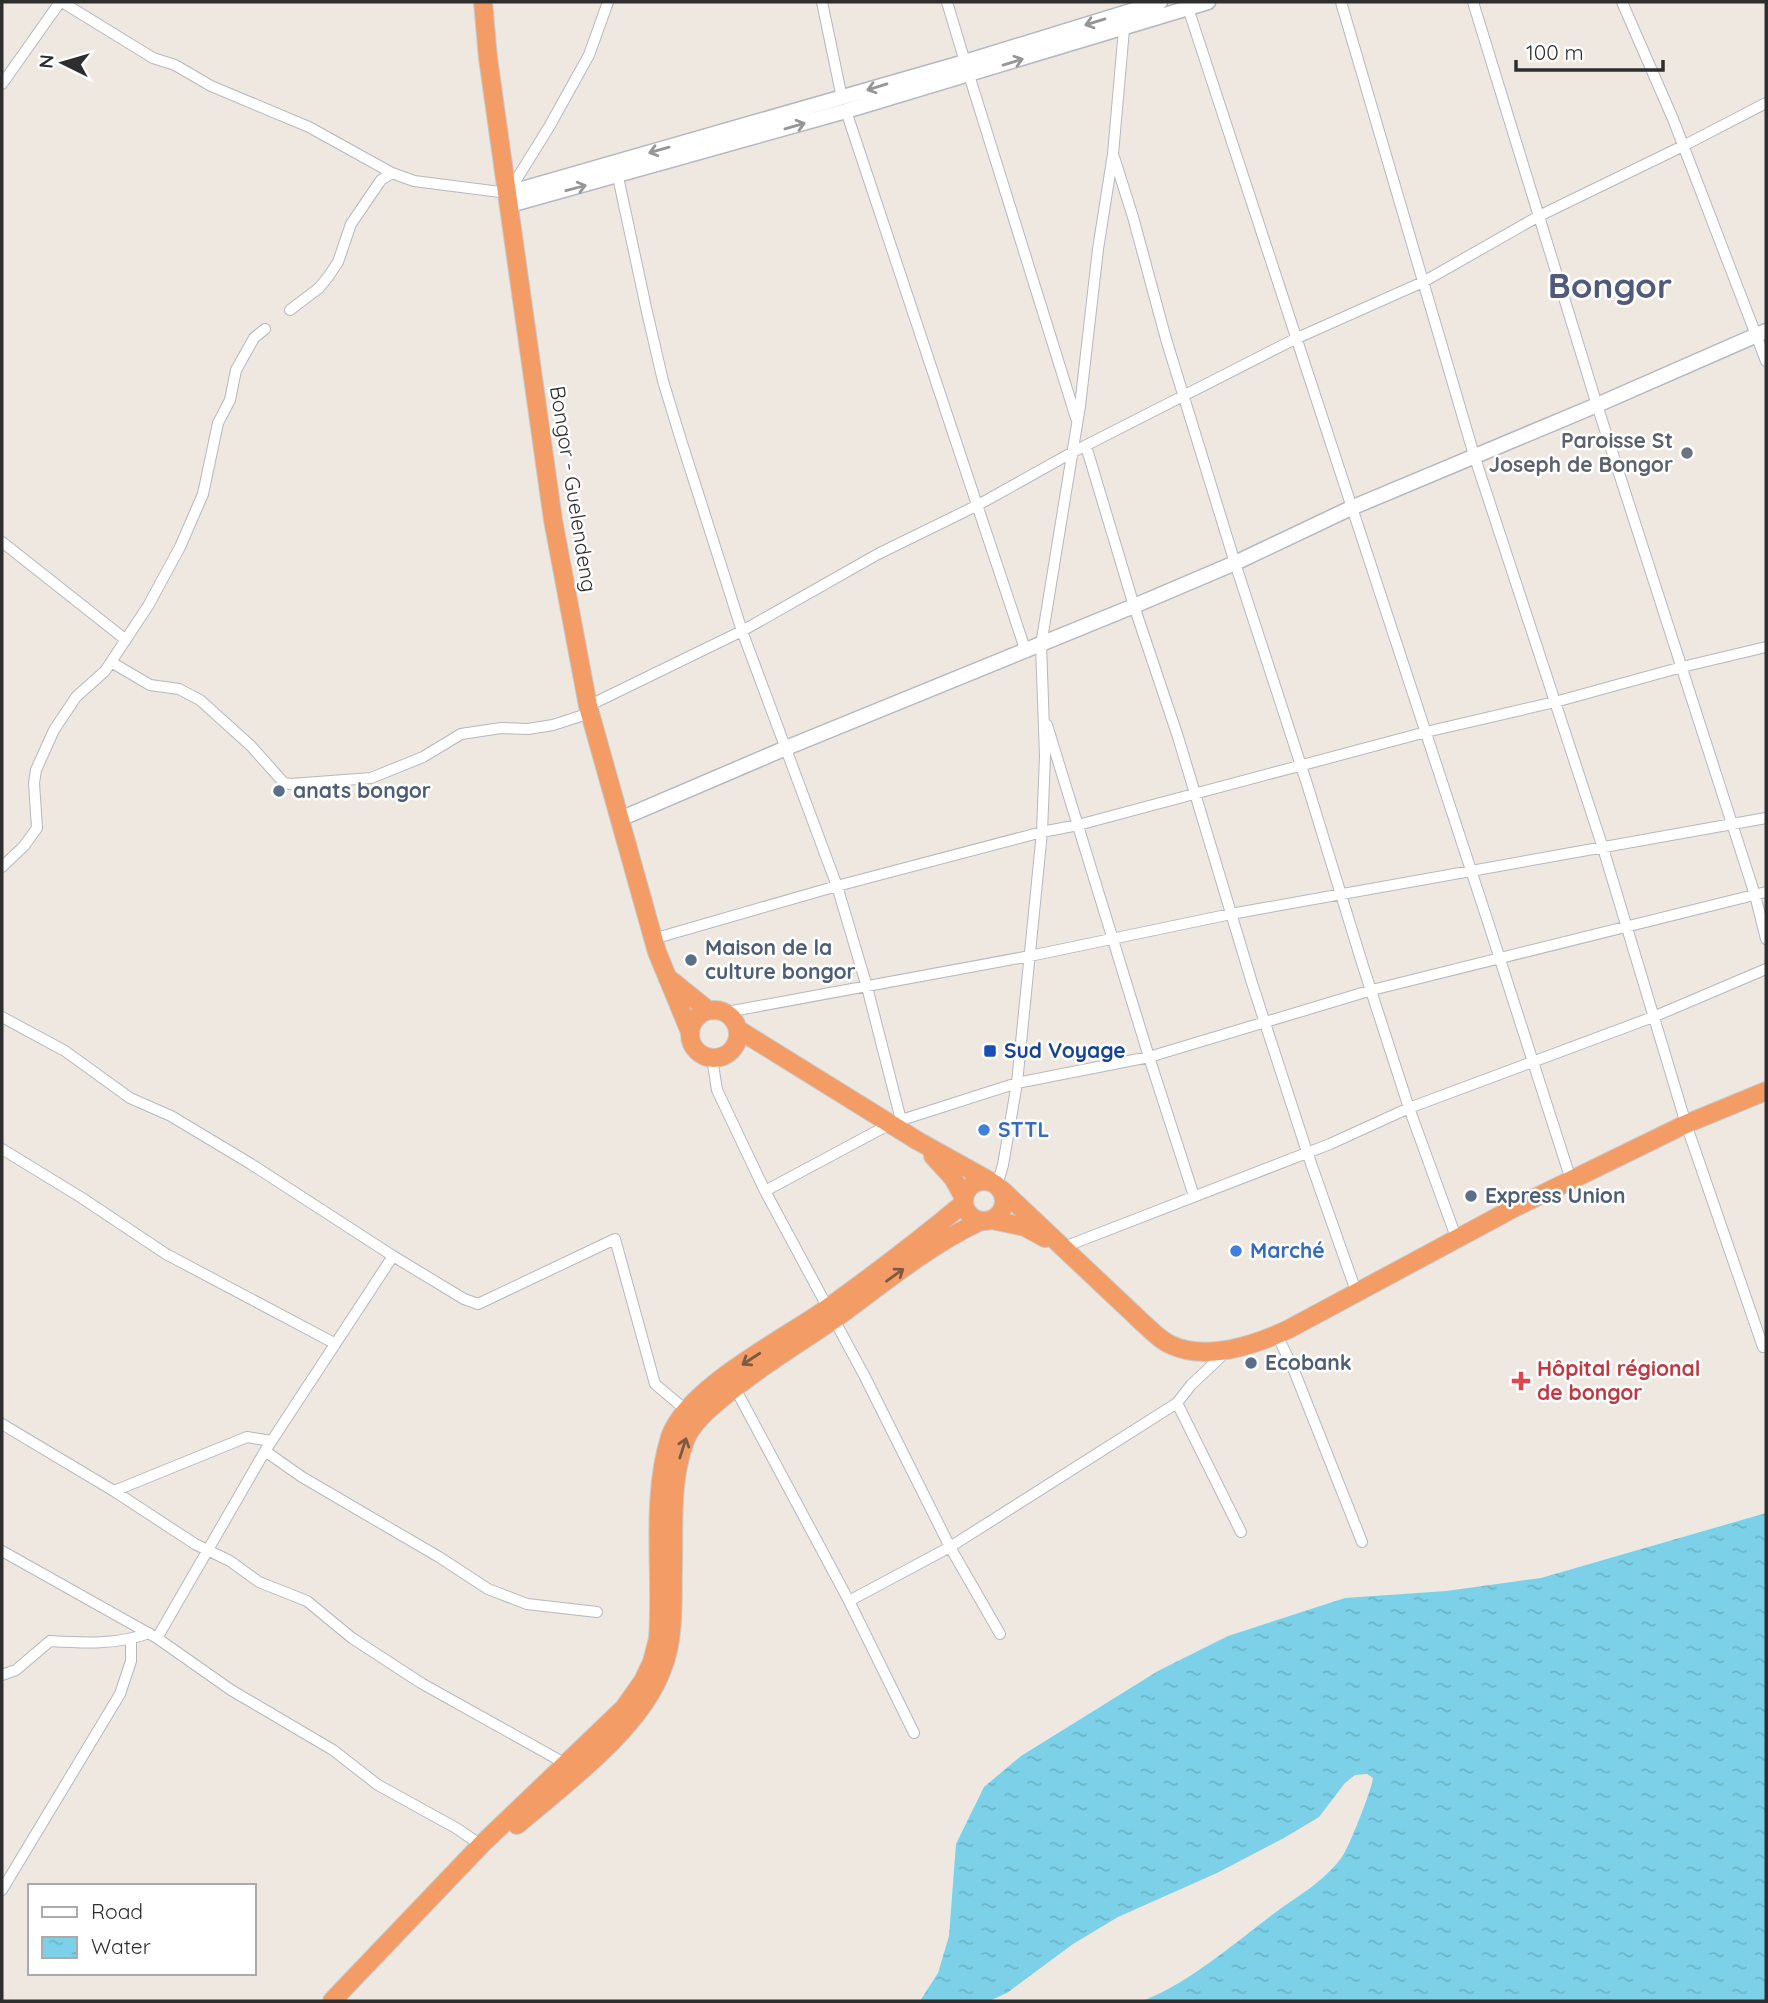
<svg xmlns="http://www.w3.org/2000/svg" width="1768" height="2003" font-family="Quicksand,sans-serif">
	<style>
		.water { fill: url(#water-ripples) }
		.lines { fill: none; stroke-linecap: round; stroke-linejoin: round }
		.street-casing { stroke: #b4b8c0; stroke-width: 12 }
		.secondary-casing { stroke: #b4b8c0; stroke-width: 17 }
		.highway-casing { stroke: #c9c9c9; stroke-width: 20 }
		.street { stroke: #fff; stroke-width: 10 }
		.secondary { stroke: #fff; stroke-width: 14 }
		.highway { stroke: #f49c66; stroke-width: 18 }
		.oneway { stroke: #969696 }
		.oneway2 { stroke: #7d5a44 }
		.worship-dot { fill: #6b7280; stroke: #fff; stroke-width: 2.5 }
		.service-dot { fill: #5c6f8a; stroke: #fff; stroke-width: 2.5 }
		.transit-dot { fill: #1a4fb4; stroke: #fff; stroke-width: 2.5 }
		.shop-dot { fill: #3f7fe0; stroke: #fff; stroke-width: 2.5 }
		.health-dot { fill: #e0444e; stroke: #fff; stroke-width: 2.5 }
		.labels { text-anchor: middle; stroke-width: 5; stroke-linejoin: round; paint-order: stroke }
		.worship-label { font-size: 21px; font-weight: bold; fill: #5b616d; stroke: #fff; text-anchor: end }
		.street-label { font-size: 21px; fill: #2e2e2e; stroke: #fff }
		.service-label { font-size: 21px; font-weight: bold; fill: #4e5e75; stroke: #fff; text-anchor: start }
		.transit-label { font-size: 21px; font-weight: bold; fill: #164399; stroke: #fff; text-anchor: start }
		.shop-label { font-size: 21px; font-weight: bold; fill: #366cbe; stroke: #fff; text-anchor: start }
		.health-label { font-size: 21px; font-weight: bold; fill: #be3a42; stroke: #fff; text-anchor: start }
		.town-label { font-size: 35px; font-weight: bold; fill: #505a7c; stroke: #fff }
	</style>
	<defs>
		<pattern id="water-ripples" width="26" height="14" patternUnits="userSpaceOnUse" patternTransform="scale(1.75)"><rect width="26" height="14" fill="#7cd1e8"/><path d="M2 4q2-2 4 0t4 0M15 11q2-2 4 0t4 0" fill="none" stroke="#6cb4c7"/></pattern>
	</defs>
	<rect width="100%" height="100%" fill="#eee8e1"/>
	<path class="water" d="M 1766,1513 L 1766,2001 L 1143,2001 C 1191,1981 1230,1947 1272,1915 C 1296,1897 1324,1882 1342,1857 C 1349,1848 1372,1789 1373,1778 L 1367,1774 L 1355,1775 L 1345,1783 L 1319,1817 L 1284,1838 L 1217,1873 L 1118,1917 L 1073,1944 L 1007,1993 L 989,2001 L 920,2001 L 938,1973 L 949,1936 L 956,1844 L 984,1787 L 1021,1756 L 1158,1671 L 1228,1636 L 1345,1598 L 1446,1591 L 1541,1578 Z"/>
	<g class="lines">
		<defs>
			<path id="street" d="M 62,2 L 153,58 L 175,65 L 211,86 L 309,127 L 392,173 L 414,181 L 508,193 L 549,127 L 589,55 L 608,2
				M 822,2 L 842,98
				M 947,2 L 965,62
				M 1341,2 L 1474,455 L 1603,848 L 1686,1124 L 1763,1347
				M 1473,2 L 1597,405 L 1755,895 L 1766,939
				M 1622,2 L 1673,119 L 1766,361
				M 1188,8 L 1488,922 L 1571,1180
				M 969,75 L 1076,418
				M 2,84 L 60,2
				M 846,111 L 1026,652
				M 1114,157 L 1133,217 L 1166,339 L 1235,563 L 1307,784 L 1363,966 L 1409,1108 L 1456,1237
				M 618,177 L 647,312 L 663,381 L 681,440 L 742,631 L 837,886 L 867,987 L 901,1120
				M 290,310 L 319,288 L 328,277 L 338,262 L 351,224 L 381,180 L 392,173
				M 1086,446 L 1134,606 L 1178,737 L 1252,983 L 1307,1152 L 1357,1294
				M 2,542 L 126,640
				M 111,662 L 150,685 L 179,689 L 200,700 L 251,746 L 284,783 L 291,784 L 371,778 L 423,757 L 461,734 L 501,728 L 528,729 L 553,725 L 590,713
				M 588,706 L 742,631 L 878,554 L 978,505 L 1073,452 L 1295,339 L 1423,282 L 1539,216 L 1683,146 L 1766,103
				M 1047,725 L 1149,1057 L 1194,1196
				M 2,867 L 24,846 L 37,828 L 34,783 L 36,770 L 54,730 L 76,697 L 105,671 L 148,606 L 180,547 L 203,494 L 218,423 L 230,400 L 236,370 L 254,338 L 265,329
				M 653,939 L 837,886 L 1042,832 L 1078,825 L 1426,732 L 1555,702 L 1682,667 L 1766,647
				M 727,1012 L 1030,956 L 1231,914 L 1766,818
				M 2,1017 L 65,1051 L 130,1098 L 171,1116 L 251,1164 L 393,1256 L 464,1299 L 478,1304 L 615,1239 L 655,1384 L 687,1411
				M 712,1058 L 717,1090 L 765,1191 L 865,1377 L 950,1547 L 1000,1634
				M 2,1149 L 82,1198 L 166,1254 L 334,1343
				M 997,1185 L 1003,1165 L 1017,1083 L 1042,832 L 1045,756 L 1041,645 L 1080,406 L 1098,249 L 1113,154 L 1124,29
				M 765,1191 L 892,1123 L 1017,1083 L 1149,1057 L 1372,990 L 1766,892
				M 1064,1247 L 1330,1144 L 1409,1108 L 1653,1017 L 1766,969
				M 1277,1335 L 1293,1368 L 1362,1542
				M 735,1388 L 849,1601 L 914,1733
				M 1177,1403 L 1241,1532
				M 2,1424 L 114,1491 L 195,1544 L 230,1561 L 259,1582 L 307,1601 L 352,1638 L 421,1683 L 566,1764
				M 265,1451 L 302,1477 L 439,1557 L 488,1589 L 527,1604 L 597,1612
				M 114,1491 L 247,1437 L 271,1441
				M 2,1551 L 157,1638 L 231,1690 L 333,1750 L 378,1785 L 456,1828 L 481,1845
				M 849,1601 L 950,1547 L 1177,1403 L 1191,1385 L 1226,1352
				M 157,1638 L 265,1451 L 393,1256
				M 2,1675 L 16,1670 L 50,1641 C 83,1643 118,1645 149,1633
				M 2,1890 L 120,1694 L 131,1661 L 131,1640"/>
			<path id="secondary" d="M 508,193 L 965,62 L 1160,2
				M 510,205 L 846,111 L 1208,2
				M 620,819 L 786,748 L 1134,606 L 1235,563 L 1351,508 L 1597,405 L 1766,331"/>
			<path id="highway" d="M 483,2 L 488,58 L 553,520 L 588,706 L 657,952 L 690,1032
				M 667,977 L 708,1010
				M690 1034a24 24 0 1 1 48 0a24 24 0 1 1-48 0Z
				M 739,1030 L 918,1141 L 990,1181
				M 933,1156 L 953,1178 L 964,1198
				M964 1201a20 20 0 1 1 40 0a20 20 0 1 1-40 0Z
				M 1001,1189 L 1143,1323 C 1151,1330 1159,1339 1169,1344 C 1205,1362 1255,1345 1289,1329 L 1514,1208 L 1686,1124 L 1766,1091
				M 992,1220 L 1025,1227 L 1045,1238
				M 517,1825 C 565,1784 642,1728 663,1667 C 675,1636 672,1600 673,1567 C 674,1525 670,1481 685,1441 C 690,1427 703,1414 715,1404 C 752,1372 795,1346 836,1318 C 883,1284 929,1245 981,1221
				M 332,2001 L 481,1845 L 624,1708 L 643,1681 L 652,1662 L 658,1639 C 663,1573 650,1501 670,1437 C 687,1387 786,1338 829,1307 C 875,1274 921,1239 964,1203"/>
		</defs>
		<use href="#street" class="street-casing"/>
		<use href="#secondary" class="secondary-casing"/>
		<use href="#highway" class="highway-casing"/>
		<use href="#street" class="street"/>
		<use href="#secondary" class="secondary"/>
		<use href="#highway" class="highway"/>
	</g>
	<defs><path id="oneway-shaft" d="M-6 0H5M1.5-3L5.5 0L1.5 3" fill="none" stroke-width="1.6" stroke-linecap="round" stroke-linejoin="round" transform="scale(1.75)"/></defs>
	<g class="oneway">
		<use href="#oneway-shaft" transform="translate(1095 22) rotate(163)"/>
		<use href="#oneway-shaft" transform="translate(1013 62) rotate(-17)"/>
		<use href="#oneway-shaft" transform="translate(877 87) rotate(163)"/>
		<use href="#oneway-shaft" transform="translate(795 126) rotate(-16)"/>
		<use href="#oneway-shaft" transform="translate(659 150) rotate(164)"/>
		<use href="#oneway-shaft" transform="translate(576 188) rotate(-15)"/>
	</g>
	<g class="oneway2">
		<use href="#oneway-shaft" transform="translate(895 1275) rotate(-36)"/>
		<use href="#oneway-shaft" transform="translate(751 1359) rotate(147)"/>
		<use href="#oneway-shaft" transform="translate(683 1448) rotate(-72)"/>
	</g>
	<circle class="worship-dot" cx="1687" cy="453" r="7"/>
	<g class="service-dot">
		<circle cx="279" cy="791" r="7"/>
		<circle cx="691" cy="960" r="7"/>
		<circle cx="1471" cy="1196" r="7"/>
		<circle cx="1251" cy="1363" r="7"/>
	</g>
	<rect class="transit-dot" x="983" y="1044" width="14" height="14" rx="3.5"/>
	<g class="shop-dot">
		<circle cx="984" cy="1130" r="7"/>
		<circle cx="1236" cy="1251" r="7"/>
	</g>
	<path class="health-dot" d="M1517.5 1370.5h7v7h7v7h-7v7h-7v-7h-7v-7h7z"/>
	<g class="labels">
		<g class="worship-label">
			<text x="1673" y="448">Paroisse St<tspan x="1673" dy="24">Joseph de Bongor</tspan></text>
		</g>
		<g class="street-label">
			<text transform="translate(573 489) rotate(81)" y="7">Bongor - Guelendeng</text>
		</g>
		<g class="service-label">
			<text x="293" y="798">anats bongor</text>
			<text x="705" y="955">Maison de la<tspan x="705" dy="24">culture bongor</tspan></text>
			<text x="1485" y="1203">Express Union</text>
			<text x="1265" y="1370">Ecobank</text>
		</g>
		<g class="transit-label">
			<text x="1004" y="1058">Sud Voyage</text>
		</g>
		<g class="shop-label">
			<text x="998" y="1137">STTL</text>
			<text x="1250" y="1258">Marché</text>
		</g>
		<g class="health-label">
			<text x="1537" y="1376">Hôpital régional<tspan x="1537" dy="24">de bongor</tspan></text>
		</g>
		<g class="town-label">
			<text x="1610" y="298">Bongor</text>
		</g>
	</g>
	<rect width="1768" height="2003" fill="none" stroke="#2e2e2e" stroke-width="7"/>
	<rect x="28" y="1884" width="228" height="91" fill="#ffffff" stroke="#ababab" stroke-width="2"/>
	<rect x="42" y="1907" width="35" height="10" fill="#ffffff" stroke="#ababab" stroke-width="2"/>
	<text x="91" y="1919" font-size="21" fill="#2e2e2e">Road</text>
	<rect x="42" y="1937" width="35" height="21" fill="url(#water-ripples)" stroke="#ababab" stroke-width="2"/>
	<text x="91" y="1954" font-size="21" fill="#2e2e2e">Water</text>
	<g transform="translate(63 63) rotate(275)" stroke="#ffffff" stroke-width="5" paint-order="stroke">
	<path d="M0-5L12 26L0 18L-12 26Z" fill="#2e2e2e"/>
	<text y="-10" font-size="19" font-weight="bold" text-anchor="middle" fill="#2e2e2e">N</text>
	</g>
	<path d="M1516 60v10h147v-10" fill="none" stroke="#2e2e2e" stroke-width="3.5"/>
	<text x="1526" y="60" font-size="21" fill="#2e2e2e" stroke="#ffffff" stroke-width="5" paint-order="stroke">100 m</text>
</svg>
